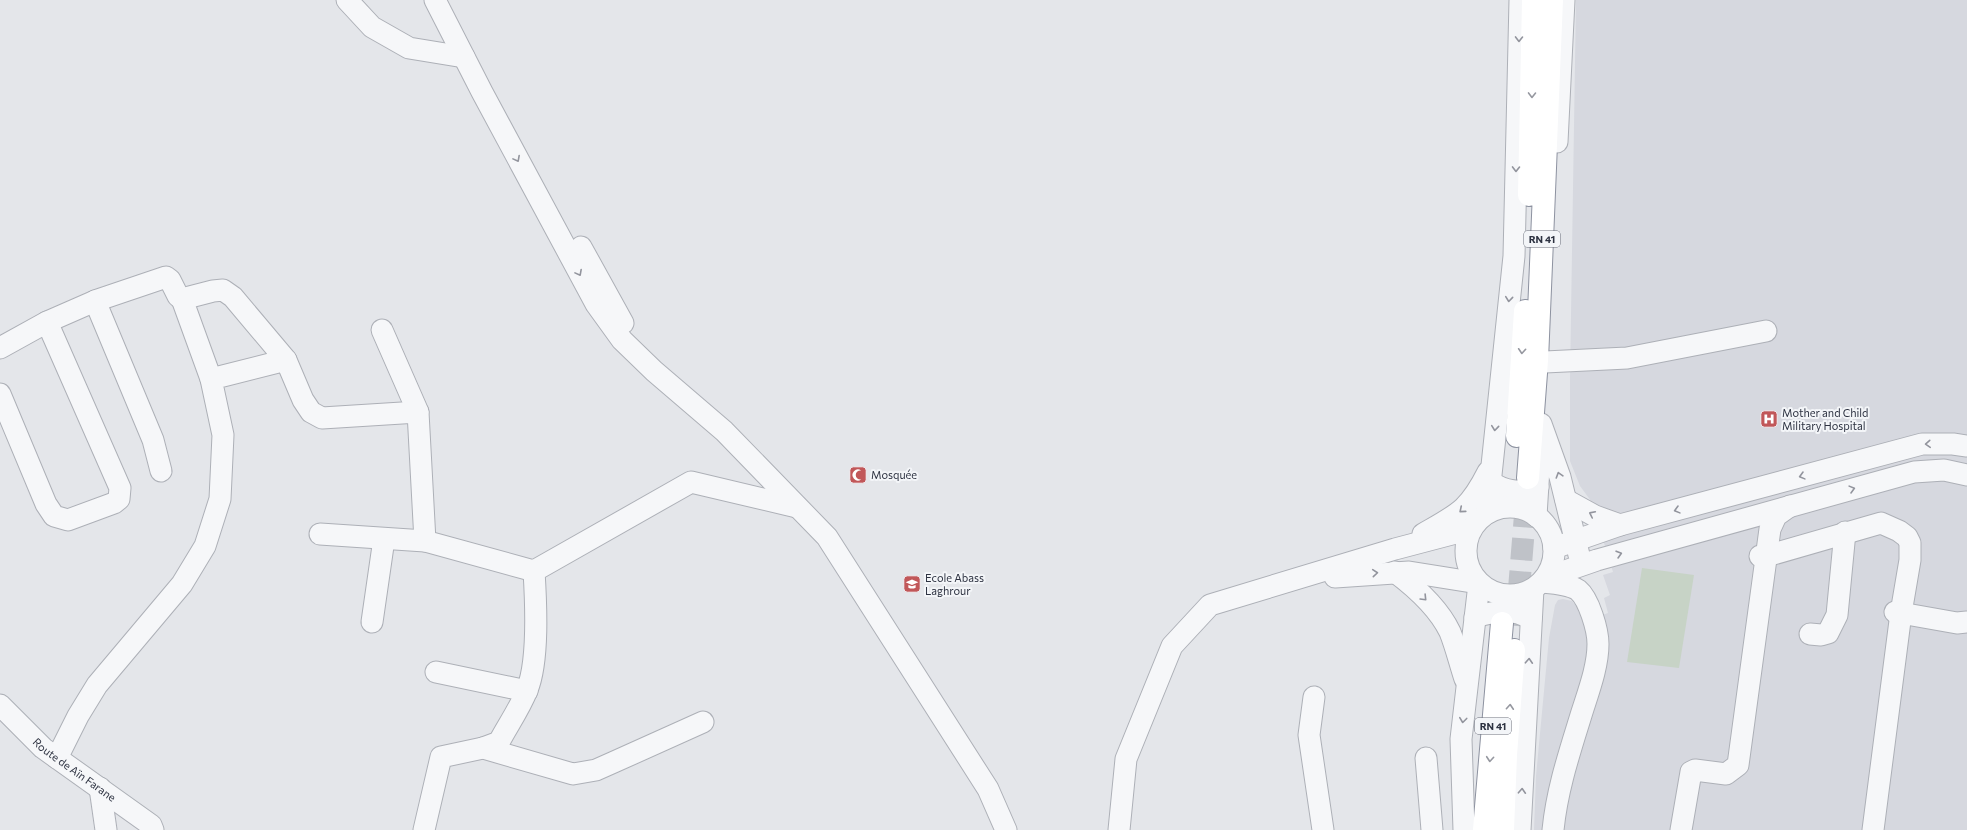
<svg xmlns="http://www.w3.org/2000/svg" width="1967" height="830" font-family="Commissioner,sans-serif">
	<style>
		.built { fill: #d6d8df }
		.green { fill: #c7d3c6 }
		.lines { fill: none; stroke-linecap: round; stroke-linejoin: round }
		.highway-tunnel { stroke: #bfc2c8; stroke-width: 22; stroke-dasharray: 22 11; stroke-linecap: butt }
		.minor-casing { stroke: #adb0b7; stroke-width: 23 }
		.highway-casing { stroke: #8d92a0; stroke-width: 24 }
		.minor { stroke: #f6f7f9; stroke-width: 21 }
		.highway { stroke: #fff; stroke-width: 22 }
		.oneway { stroke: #92949d }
		.oneway2 { stroke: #9698a0 }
		.labels { text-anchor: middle; stroke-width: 4; stroke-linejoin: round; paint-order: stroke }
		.shield { fill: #f3f5f8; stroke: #686c78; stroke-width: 1 }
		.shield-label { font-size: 10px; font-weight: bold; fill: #2d3241 }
		.poi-label { font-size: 11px; fill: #2d3241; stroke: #f3f5f8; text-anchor: start }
		.street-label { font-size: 11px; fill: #2d3241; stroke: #f3f5f8 }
	</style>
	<rect width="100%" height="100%" fill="#e4e6ea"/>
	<path class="built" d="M 1576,0 L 1967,0 L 1967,830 L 1534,830 L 1536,776 L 1549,638 L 1555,605 L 1558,600 L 1563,599 L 1572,601 L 1577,607 L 1583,622 L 1608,613 L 1604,598 L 1610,595 L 1603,575 L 1613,572 L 1591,501 L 1580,486 L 1570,461 L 1570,378 Z"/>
	<path class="green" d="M 1642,568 L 1694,575 L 1679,668 L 1627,662 Z"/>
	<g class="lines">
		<path class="highway-tunnel" d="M 1516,626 L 1528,478"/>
		<defs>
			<g id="minor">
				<path d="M 347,0 L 372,27 L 409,48 L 464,57"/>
				<path d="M 435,0 L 482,92 L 596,304 L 622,340 L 654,371 L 724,431 L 827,537 L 988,789 L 1006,830"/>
				<path d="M 1557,142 L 1564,0"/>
				<path d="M 581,247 L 623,323"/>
				<path d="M 182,299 L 211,379"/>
				<path d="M 95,301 L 153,440 L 161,471"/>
				<path d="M 382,330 L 418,412"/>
				<path d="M 0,348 L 47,322 L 95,301 L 166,277 L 170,280 L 178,296 L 182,299 L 213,291 L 223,290 L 233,297 L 286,360"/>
				<path d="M 1545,362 L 1627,358 L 1766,331"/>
				<path d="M 0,394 L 46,504 L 54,516 L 68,520 L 114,503 L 119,499 L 120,488 L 47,322"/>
				<path d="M 1541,424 L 1560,477 L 1579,555"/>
				<path d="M 1489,481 C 1505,492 1520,494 1538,487"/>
				<path d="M 1566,500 L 1595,516 L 1620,525"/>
				<circle cx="1510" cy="551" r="44"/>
				<path d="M 1487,513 L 1514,256 L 1520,0"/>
				<path d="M 1536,516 L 1540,452"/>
				<path d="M 320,534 L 425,541"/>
				<path d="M 1423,534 C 1458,514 1469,510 1488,472"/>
				<path d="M 1554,548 L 1620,525 L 1922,444 L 1953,444 L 1967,446"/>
				<path d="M 1760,556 L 1770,555 L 1881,523 L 1899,531 L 1907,537 L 1910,543 L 1910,560 L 1901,613 L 1873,830"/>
				<path d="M 1395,572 C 1415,587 1439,609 1450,632 C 1456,647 1460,664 1465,679"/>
				<path d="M 1335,577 L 1409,572 L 1478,583"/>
				<path d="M 1545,578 L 1597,560 L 1914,472 L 1944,470 L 1967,475"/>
				<path d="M 1542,582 C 1553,583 1569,584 1578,590 C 1589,599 1598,630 1598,644 C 1598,666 1589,690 1582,712 C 1570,751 1557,789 1553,830"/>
				<path d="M 1895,612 L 1957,623 L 1967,622"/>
				<path d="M 1475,617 C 1496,611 1512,607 1531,619"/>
				<path d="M 372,622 L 384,539"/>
				<path d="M 1810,634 L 1821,635 L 1828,633 L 1837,615 L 1845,532"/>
				<path d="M 436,672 L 527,691"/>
				<path d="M 1314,697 L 1309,735 L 1323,830"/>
				<path id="s1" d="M 0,705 L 43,748 L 151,825 L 153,830"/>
				<path d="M 483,748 L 573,774 L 596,770 L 614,762 L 703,722"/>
				<path d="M 57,758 L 78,716 L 97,685 L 182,584 L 205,546 L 220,499 L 223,435 L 211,379 L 286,360 L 303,400 L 311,412 L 322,418 L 418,412 L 425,541 L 534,571 L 691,482 L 797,507"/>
				<path d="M 1426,758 L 1432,830"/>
				<path d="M 100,788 L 106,830"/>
				<path d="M 424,830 L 441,757 L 483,748 L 499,742 C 508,725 520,708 527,690 C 539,661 536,603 534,571"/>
				<path d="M 1119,830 L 1126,759 L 1172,646 L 1210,605 L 1395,549 L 1471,529"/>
				<path d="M 1464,830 L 1461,739 L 1479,584"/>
				<path d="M 1520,830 L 1533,589"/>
				<path d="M 1681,830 L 1691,772 L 1695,770 L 1726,774 L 1738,765 L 1770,529 L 1776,516 L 1790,506"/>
			</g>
			<path id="highway" d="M 1529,195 L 1533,0
				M 1517,436 L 1525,311
				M 1528,478 L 1537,360 L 1552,0
				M 1484,830 L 1502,623
				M 1503,830 L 1506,755 L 1514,650"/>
		</defs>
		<use href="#minor" class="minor-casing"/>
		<use href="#highway" class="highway-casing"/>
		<use href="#minor" class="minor"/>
		<use href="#highway" class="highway"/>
	</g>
	<defs><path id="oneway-chevron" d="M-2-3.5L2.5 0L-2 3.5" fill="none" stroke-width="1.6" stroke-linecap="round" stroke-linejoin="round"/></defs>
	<g class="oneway">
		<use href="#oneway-chevron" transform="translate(1519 39) rotate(91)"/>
		<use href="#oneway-chevron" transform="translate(517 159) rotate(62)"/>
		<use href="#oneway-chevron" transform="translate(1516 169) rotate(91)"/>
		<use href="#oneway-chevron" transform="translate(579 273) rotate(62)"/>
		<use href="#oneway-chevron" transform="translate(1509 299) rotate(96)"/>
		<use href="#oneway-chevron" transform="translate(1495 428) rotate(96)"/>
		<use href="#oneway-chevron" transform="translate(1928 444) rotate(176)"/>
		<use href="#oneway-chevron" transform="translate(1559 475) rotate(-107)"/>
		<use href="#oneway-chevron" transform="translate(1802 476) rotate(165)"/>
		<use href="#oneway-chevron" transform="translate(1852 489) rotate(-15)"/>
		<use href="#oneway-chevron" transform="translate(1462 510) rotate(140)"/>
		<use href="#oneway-chevron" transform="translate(1677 510) rotate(165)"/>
		<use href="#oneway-chevron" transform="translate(1592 514) rotate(-154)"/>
		<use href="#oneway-chevron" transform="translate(1619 554) rotate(-16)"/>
		<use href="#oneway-chevron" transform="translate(1375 573) rotate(-5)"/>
		<use href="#oneway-chevron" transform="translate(1424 598) rotate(46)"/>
		<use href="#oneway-chevron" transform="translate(1529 661) rotate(-87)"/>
		<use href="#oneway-chevron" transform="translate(1463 720) rotate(97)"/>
		<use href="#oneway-chevron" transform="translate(1522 791) rotate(-87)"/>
	</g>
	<g class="oneway2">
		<use href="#oneway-chevron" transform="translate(1532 95) rotate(91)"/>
		<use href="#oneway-chevron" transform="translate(1522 351) rotate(94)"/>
		<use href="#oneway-chevron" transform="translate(1510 707) rotate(-86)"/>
		<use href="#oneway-chevron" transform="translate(1490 759) rotate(95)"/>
	</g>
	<defs>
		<symbol id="hospital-square" viewBox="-11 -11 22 22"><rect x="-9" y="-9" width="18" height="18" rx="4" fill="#c15759" stroke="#f3f5f8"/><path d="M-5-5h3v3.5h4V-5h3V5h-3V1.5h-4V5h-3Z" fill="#fff"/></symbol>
		<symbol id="mosque-square" viewBox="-11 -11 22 22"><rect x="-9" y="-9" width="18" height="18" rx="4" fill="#c15759" stroke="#f3f5f8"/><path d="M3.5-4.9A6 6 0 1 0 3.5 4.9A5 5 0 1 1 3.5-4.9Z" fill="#fff"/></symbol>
		<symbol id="school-square" viewBox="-11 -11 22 22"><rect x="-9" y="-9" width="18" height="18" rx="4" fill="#c15759" stroke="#f3f5f8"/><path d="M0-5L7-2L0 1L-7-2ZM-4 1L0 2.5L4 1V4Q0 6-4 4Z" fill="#fff"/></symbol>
	</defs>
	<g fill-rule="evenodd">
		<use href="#hospital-square" x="1759" y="409" width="20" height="20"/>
		<use href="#mosque-square" x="848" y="465" width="20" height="20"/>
		<use href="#school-square" x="902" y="574" width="20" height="20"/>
	</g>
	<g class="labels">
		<g class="shield">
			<rect x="1524" y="231" width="36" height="16" rx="3"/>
			<rect x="1475" y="718" width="36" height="16" rx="3"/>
		</g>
		<g class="shield-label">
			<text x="1542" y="243">RN 41</text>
			<text x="1493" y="730">RN 41</text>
		</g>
		<g class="poi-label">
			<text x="1782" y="417">Mother and Child<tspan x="1782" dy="13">Military Hospital</tspan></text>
			<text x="871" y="479">Mosquée</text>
			<text x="925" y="582">Ecole Abass<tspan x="925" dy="13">Laghrour</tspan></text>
		</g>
		<g class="street-label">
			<text dy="4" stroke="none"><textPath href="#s1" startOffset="99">Route de Aïn Farane</textPath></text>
		</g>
	</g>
</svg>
